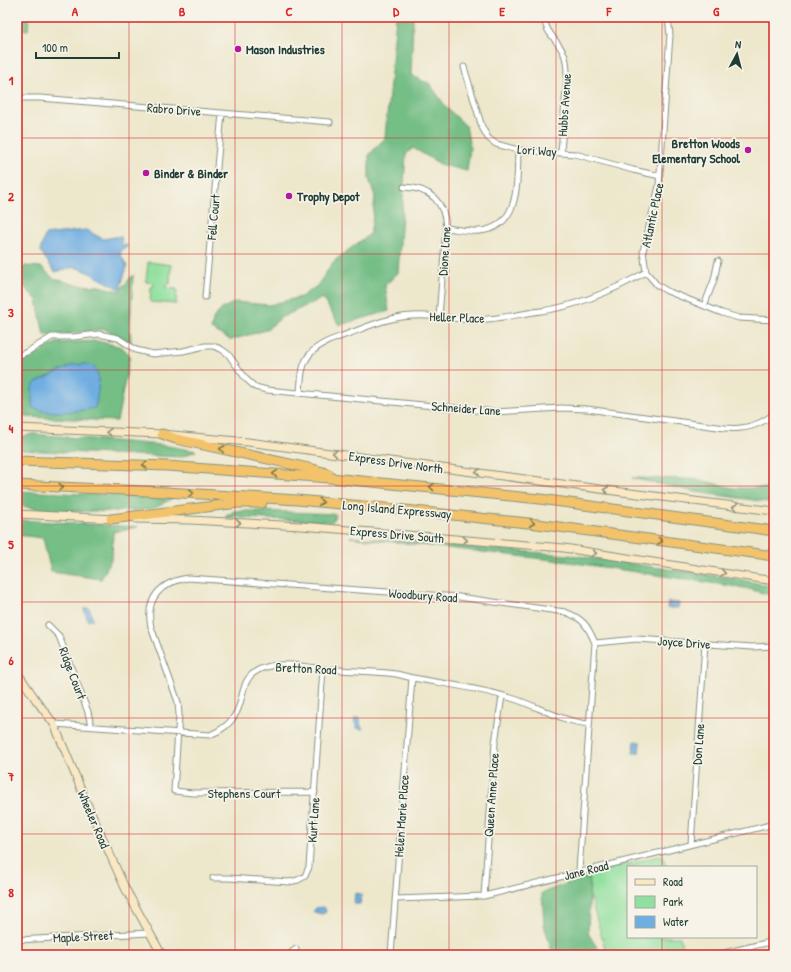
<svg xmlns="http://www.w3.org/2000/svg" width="791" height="972" font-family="'Patrick Hand',sans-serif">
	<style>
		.green { fill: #91e09f; stroke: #588e6a }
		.forest { fill: #74be86; stroke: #4a7e5d }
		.water { fill: #6faee2; stroke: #47768b }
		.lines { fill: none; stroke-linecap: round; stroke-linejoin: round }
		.street-casing { stroke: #869280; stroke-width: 7 }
		.secondary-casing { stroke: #869280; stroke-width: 9 }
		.highway-casing { stroke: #869280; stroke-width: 11 }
		.street { stroke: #fff; stroke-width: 5 }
		.secondary { stroke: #fae7c3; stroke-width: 7 }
		.highway { stroke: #f2c36a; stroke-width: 9 }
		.oneway { stroke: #8c927c }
		.oneway2 { stroke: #7e794c }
		.grid { fill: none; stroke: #d62828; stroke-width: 1; stroke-opacity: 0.55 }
		.poi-dot { fill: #b5179e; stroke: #f7f3e8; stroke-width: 1.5 }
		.labels { text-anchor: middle; stroke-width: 3.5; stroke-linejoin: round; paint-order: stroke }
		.poi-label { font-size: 13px; font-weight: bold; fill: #1f3d34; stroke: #f7f3e8; text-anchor: start }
		.street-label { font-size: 13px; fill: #1f3d34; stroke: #f7f3e8 }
		.neatline { fill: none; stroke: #d62828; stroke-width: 1.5 }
		.grid-label { font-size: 13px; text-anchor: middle; font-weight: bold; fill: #d62828 }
	</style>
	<rect width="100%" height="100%" fill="#f7f3e8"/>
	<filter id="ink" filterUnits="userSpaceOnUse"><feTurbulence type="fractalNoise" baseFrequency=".025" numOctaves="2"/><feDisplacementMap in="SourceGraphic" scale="8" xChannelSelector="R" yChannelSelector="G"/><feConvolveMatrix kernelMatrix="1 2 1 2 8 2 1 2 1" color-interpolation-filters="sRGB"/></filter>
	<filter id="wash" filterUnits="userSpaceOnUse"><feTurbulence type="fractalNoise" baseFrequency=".012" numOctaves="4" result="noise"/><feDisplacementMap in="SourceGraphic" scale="16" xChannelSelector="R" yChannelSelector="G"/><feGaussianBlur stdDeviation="0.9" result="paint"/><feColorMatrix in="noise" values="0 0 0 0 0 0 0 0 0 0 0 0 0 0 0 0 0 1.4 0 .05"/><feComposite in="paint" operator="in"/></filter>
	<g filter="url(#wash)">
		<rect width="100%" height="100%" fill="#ede7cc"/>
		<path class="green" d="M 148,262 L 171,265 L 170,284 L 166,284 L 166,288 L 177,289 L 176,304 L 150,302 L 151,287 L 153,287 L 154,283 L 146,282 Z
			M 663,855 L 666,867 L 628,867 L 628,937 L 680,937 L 684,955 L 607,955 L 584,875 Z"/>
		<path class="forest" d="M 17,17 L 29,17 L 28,30 L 17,29 Z
			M 396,17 L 413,18 L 411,75 L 420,80 L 429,83 L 446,107 L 466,126 L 470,147 L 467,171 L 442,165 L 413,148 L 406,154 L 398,273 L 385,285 L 389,311 L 339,325 L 323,298 L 282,317 L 266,330 L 231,340 L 211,329 L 214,317 L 223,308 L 236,302 L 269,305 L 301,297 L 317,286 L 334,261 L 370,234 L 373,216 L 375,196 L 369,179 L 369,155 L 385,138 Z
			M 25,266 L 41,267 L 53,278 L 76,285 L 99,286 L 119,291 L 133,275 L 130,328 L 131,342 L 104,329 L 67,334 L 44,335 L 37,300 L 24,287 L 19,274 Z
			M 97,341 L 122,347 L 130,355 L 117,421 L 27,417 L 17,415 L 17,365 L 56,343 Z
			M 33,434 L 161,445 L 196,451 L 181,457 L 17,450 L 17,438 Z
			M 632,478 L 696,479 L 733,488 L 774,488 L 774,503 L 696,492 Z
			M 17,491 L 173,498 C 167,501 160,506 154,508 C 136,513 32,513 17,504 Z
			M 234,511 L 263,511 L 336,514 L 332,522 L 225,517 Z
			M 18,520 L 138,527 L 113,532 L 112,558 L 101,579 L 51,572 L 43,538 L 17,535 Z
			M 350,537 L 578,556 L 743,580 L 774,587 L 774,596 L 745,588 L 562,561 Z
			M 581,878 L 590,879 L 588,933 L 598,949 L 599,955 L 553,955 L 544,924 L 542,893 Z"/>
		<path class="water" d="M 86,230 L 103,239 L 121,236 L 122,245 L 127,245 L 127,247 L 122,250 L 120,254 L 127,266 L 120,289 L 86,271 L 74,267 L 55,272 L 40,251 L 45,235 Z
			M 84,364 C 87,365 92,365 94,367 C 102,373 97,399 95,408 C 79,411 46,416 32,407 L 32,389 L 35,383 L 73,365 Z
			M 668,602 L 679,603 L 678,608 L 667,608 Z
			M 89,608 L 93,619 L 88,621 L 84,609 Z
			M 355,718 L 360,718 L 360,724 L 363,729 L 356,728 L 355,723 L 354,721 Z
			M 635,741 L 640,742 L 639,753 L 633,753 Z
			M 355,893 L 361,894 L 360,904 L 354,904 Z
			M 323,907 L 325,908 L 326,912 L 322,914 L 314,912 L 314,910 L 316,908 Z"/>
	</g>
	<g filter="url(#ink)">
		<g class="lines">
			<defs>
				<path id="street" d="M 544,17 C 545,33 558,40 564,54 C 567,61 567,69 567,76 L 561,152
					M 668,17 L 670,35 L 659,186 L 643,251 L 646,272 L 657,285 L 667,291 L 722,313 L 739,318 L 774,320
					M 464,67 L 482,127 L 488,138 L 496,144 L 518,150 L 575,154 L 633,170 L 660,176
					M 17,98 L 40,98 L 330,122
					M 404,187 C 430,188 445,202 446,228 L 439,317
					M 446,228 C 457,229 469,232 480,231 C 521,227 517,180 518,150
					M 205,297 L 222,113
					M 704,306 L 714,280 L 718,261
					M 17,356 L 27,352 L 52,337 L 73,337 L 99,334 L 118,338 L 136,350 L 153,354 L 183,351 L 205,346 L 213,346 L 221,349 L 228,354 L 246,379 L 255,387 L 267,390 L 496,412 L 561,408 L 587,409 L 725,428 C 730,428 736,429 741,428 C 752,427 767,421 774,413
					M 300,393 C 301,380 301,363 311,353 C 320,343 334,339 345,335 C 367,327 388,317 412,316 C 432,314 452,319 472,320 C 495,320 519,314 541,311 C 578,306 614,290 646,272
					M 48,625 L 59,636 L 88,712 L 91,726
					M 595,643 L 637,639 L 752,647 L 774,646
					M 54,724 L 210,735 C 220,731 229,726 235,715 C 246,698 238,677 263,668 C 282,661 304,667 323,669 C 347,671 371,671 396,674 C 402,675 407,677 413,678 C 446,684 479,688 511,698 C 538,706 560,721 589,724
					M 315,792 L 193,793 L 174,791 L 179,715 L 178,702 L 151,627 C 145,599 160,582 188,578 L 459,597 L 565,612 C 583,618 588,626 595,643 L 579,871
					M 691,844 L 705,644
					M 213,878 L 229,878 L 289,882 L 298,880 L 305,876 L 309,867 L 323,669
					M 484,896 L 495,743 L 502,696
					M 395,899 L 484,896 L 774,824
					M 17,940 L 149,933
					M 288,955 L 296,949
					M 391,955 L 412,678
					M 716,955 L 774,941"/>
				<path id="secondary" d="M 17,428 L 162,434 L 248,442 L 622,492 L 774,511
					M 17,514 L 115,519
					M 136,519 L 190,520 L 301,526 L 564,548 L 774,581
					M 17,672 L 36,700 L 54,724 L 86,801 L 125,888 L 162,955"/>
				<path id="highway" d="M 162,434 L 176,439 L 313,469 L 329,474
					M 17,461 L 167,466 L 342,479 L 540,499 L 774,531
					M 17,485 L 166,492 L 297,500 L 396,509 L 537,524 L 774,556
					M 111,519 L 238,503 L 262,503"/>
			</defs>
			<use href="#street" class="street-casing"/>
			<use href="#secondary" class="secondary-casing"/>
			<use href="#highway" class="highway-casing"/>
			<use href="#street" class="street"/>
			<use href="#secondary" class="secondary"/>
			<use href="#highway" class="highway"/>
		</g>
		<defs><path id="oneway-chevron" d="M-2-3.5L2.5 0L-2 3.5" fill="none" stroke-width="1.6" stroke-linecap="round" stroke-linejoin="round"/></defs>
		<g class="oneway">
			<use href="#oneway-chevron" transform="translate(109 432) rotate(-178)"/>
			<use href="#oneway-chevron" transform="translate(335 453) rotate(-172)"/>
			<use href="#oneway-chevron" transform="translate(478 472) rotate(-172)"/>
			<use href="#oneway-chevron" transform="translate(606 490) rotate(-172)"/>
			<use href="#oneway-chevron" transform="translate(735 507) rotate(-173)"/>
			<use href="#oneway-chevron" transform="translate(238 523) rotate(3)"/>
			<use href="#oneway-chevron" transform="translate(465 540) rotate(5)"/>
			<use href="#oneway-chevron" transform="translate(594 553) rotate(9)"/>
			<use href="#oneway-chevron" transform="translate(723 573) rotate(9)"/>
		</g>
		<g class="oneway2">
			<use href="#oneway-chevron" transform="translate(222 449) rotate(-168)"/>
			<use href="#oneway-chevron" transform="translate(145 465) rotate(-178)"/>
			<use href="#oneway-chevron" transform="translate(275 474) rotate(-175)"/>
			<use href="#oneway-chevron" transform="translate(61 487) rotate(2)"/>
			<use href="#oneway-chevron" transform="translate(432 487) rotate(-175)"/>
			<use href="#oneway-chevron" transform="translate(191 493) rotate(4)"/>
			<use href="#oneway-chevron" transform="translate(321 502) rotate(5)"/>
			<use href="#oneway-chevron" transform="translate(532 523) rotate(7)"/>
			<use href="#oneway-chevron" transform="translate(660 541) rotate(8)"/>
		</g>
	</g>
	<path class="grid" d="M 129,17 L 129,955M 235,17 L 235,955M 342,17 L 342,955M 449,17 L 449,955M 556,17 L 556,955M 662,17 L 662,867M 17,138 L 774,138M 17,254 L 774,254M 17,370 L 774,370M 17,486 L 774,486M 17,602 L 774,602M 17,718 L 774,718M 17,834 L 774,834M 662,937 L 662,955"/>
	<g class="poi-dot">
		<circle cx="238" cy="49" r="4"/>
		<circle cx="748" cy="150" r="4"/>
		<circle cx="146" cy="173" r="4"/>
		<circle cx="289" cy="196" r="4"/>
	</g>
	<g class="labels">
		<g class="poi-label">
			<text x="246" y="54">Mason Industries</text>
			<text x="740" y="148" text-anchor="end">Bretton Woods<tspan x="740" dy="15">Elementary School</tspan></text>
			<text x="154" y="178">Binder &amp; Binder</text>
			<text x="297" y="201">Trophy Depot</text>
		</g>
		<g class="street-label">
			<text transform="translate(564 105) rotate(-86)" y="5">Hubbs Avenue</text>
			<text transform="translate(174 109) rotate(4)" y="5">Rabro Drive</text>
			<text transform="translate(537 150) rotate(4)" y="5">Lori Way</text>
			<text transform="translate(652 215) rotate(-78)" y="5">Atlantic Place</text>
			<text transform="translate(213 217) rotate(-85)" y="5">Fell Court</text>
			<text transform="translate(444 251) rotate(-86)" y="5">Dione Lane</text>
			<text transform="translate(457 317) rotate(2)" y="5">Heller Place</text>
			<text transform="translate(466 408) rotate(4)" y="5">Schneider Lane</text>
			<text transform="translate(396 462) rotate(8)" y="5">Express Drive North</text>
			<text transform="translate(397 509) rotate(5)" y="5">Long Island Expressway</text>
			<text transform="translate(397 534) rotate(5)" y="5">Express Drive South</text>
			<text transform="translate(423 595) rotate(4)" y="5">Woodbury Road</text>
			<text transform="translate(684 642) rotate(4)" y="5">Joyce Drive</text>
			<text transform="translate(306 668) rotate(3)" y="5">Bretton Road</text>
			<text transform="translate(73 673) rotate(69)" y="5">Ridge Court</text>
			<text transform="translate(698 744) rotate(-86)" y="5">Don Lane</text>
			<text x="244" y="798">Stephens Court</text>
			<text transform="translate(491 795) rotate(-86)" y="5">Queen Anne Place</text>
			<text transform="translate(401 816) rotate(-86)" y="5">Helen Marie Place</text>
			<text transform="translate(94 819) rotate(67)" y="5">Wheeler Road</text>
			<text transform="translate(313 820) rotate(-86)" y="5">Kurt Lane</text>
			<text transform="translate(586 870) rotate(-14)" y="5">Jane Road</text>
			<text transform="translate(83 936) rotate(-3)" y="5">Maple Street</text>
		</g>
	</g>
	<rect width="791" height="972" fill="none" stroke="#f7f3e8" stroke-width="44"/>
	<rect x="627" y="866" width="130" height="72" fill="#f7f3e8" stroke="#a1aaa0"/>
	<rect x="635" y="879" width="20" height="6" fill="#fae7c3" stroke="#a1aaa0"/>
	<text x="663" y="886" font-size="12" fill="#1f3d34">Road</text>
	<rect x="635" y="896" width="20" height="12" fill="#91e09f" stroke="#a1aaa0"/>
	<text x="663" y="906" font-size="12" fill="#1f3d34">Park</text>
	<rect x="635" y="916" width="20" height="12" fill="#6faee2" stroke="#a1aaa0"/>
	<text x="663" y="926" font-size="12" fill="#1f3d34">Water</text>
	<g transform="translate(737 54) rotate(7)" stroke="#f7f3e8" stroke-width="3" paint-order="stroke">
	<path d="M0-3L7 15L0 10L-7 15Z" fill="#1f3d34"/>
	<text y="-6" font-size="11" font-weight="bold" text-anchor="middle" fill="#1f3d34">N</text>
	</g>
	<path d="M36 52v6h83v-6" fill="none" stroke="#1f3d34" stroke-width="2"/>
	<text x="42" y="52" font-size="12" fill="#1f3d34" stroke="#f7f3e8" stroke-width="3" paint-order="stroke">100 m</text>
	<rect x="22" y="22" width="747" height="928" class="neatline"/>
	<g class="grid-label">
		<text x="75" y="16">A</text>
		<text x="182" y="16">B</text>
		<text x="289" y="16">C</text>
		<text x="396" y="16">D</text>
		<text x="502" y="16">E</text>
		<text x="609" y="16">F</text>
		<text x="716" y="16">G</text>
		<text x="11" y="85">1</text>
		<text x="11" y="201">2</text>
		<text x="11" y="317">3</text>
		<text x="11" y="433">4</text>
		<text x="11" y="549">5</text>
		<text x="11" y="665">6</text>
		<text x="11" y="781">7</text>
		<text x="11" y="897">8</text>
	</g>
</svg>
